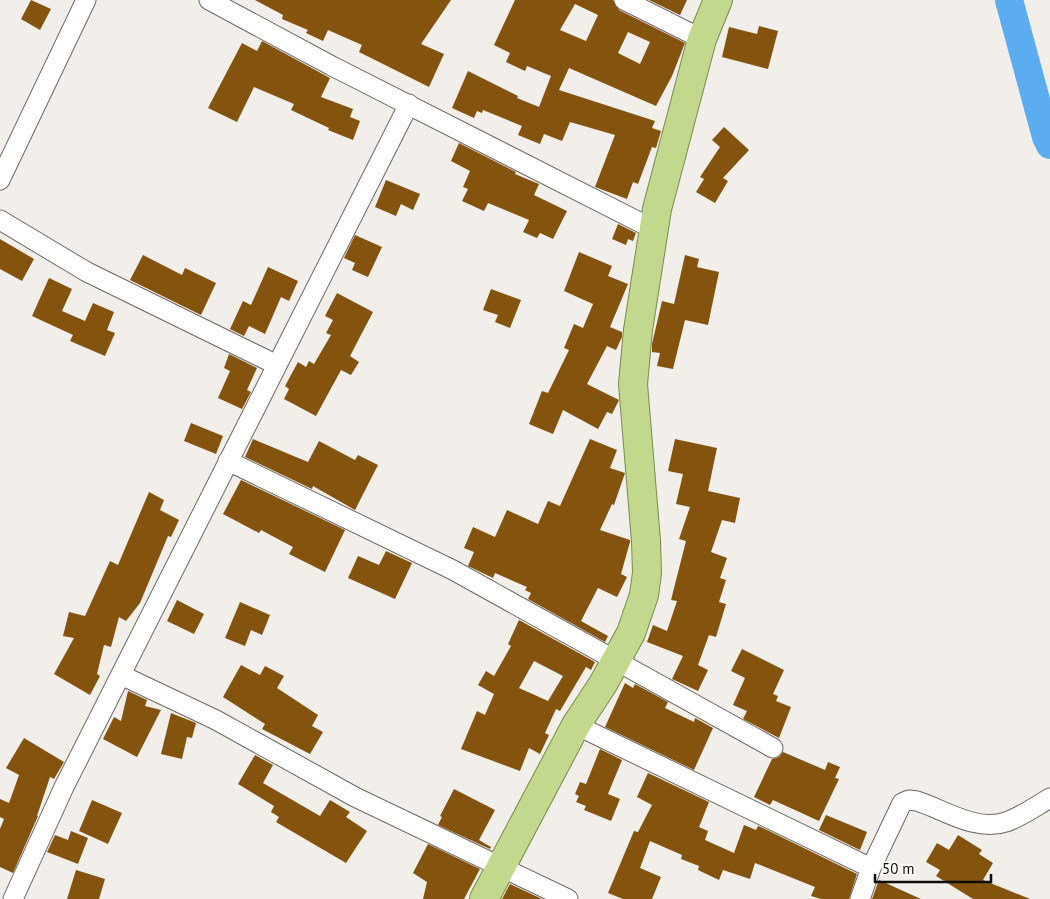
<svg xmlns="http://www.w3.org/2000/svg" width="1050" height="899" font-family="'PT Sans',sans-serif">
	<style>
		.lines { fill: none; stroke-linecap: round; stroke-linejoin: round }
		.river { stroke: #5cadef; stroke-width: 28 }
		.building { fill: #84540f; fill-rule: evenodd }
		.minor-casing { stroke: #6c6865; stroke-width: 21 }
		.trunk-casing { stroke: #798b4c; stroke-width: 30 }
		.minor { stroke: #fff; stroke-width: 19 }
		.trunk { stroke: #c2d88c; stroke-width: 28 }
	</style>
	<rect width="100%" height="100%" fill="#f2eeea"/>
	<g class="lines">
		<path class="river" d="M 1009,0 L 1046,137 L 1050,145"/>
	</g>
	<path class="building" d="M 31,0 L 51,9 L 40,30 L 21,19 Z
		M 255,0 L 451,0 L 421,44 L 444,54 L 429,87 L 359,52 L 362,45 L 328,30 L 323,41 L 306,33 L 308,30 L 282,19 L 283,15 Z
		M 515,0 L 613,0 L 619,10 L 685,43 L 672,76 L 656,106 L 569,68 L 559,90 L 655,121 L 652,128 L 661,131 L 656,148 L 652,147 L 638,184 L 633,182 L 627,199 L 595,187 L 615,135 L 570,122 L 562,141 L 544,134 L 540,144 L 518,135 L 522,126 L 483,110 L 482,113 L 477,111 L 474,118 L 452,108 L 468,71 L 518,96 L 517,98 L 539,107 L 551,76 L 527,66 L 525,71 L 506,62 L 510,53 L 494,45 ZM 575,4 L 598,15 L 586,41 L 560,30 ZM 628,32 L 650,42 L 640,64 L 618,53 Z
		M 649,0 L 687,0 L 680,15 Z
		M 759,26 L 778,31 L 768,69 L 722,57 L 729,27 L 757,34 Z
		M 262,41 L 330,78 L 321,97 L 353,109 L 350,117 L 360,121 L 353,140 L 328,130 L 329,128 L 291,110 L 294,104 L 254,87 L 237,122 L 208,108 L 242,43 L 257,51 Z
		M 724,127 L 749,150 L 723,178 L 728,181 L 715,203 L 696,192 L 704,179 L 700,177 L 720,147 L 712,140 Z
		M 459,143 L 516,172 L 515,174 L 539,184 L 534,195 L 567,211 L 553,239 L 540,233 L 537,238 L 523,232 L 529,220 L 488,203 L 484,211 L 462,201 L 468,189 L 463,187 L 470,171 L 451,161 Z
		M 386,180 L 420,194 L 413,210 L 401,204 L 396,216 L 375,207 Z
		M 618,224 L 636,233 L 633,241 L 628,239 L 626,245 L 612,239 Z
		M 355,235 L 382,247 L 368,277 L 352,270 L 355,263 L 344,258 Z
		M 0,239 L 34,259 L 22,281 L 0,269 Z
		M 579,252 L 612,266 L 608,276 L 628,284 L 610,327 L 622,332 L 622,337 L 616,350 L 607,346 L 587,384 L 619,400 L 612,414 L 607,412 L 598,429 L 563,410 L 553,434 L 529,424 L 542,391 L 548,393 L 569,350 L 564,348 L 574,324 L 583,328 L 593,304 L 564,291 Z
		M 143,255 L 182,275 L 185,268 L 216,283 L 201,315 L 130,280 Z
		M 685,255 L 699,259 L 697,267 L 719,272 L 708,325 L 685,320 L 673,369 L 657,366 L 660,353 L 652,352 L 652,344 L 662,301 L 674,304 Z
		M 268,267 L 298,281 L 289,301 L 281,297 L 265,334 L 249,326 L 244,336 L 230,329 L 243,301 L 251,305 Z
		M 49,278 L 72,289 L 62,311 L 85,321 L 93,303 L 114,312 L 107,330 L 115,333 L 105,356 L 70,341 L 73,335 L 32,316 Z
		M 491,289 L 521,300 L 510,328 L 495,322 L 498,315 L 483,310 Z
		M 337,293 L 373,312 L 350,356 L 359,362 L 351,375 L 341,370 L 316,416 L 284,399 L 289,389 L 285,386 L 298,362 L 306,367 L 309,361 L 314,364 L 331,335 L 326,333 L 333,320 L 325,316 Z
		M 229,354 L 257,368 L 247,390 L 251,392 L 242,409 L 218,398 L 230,371 L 224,368 Z
		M 191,423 L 223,436 L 216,454 L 184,441 Z
		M 253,439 L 308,462 L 319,441 L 355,460 L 358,455 L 378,465 L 355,510 L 313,486 L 312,489 L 245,457 Z
		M 590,439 L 617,450 L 610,468 L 625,473 L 614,505 L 612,504 L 600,530 L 630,540 L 630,542 L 621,574 L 627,577 L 617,597 L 598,588 L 581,621 L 608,636 L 605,642 L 528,599 L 531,593 L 525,590 L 527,587 L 495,573 L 493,578 L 468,566 L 474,552 L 464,548 L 473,527 L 495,537 L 507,510 L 538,524 L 548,501 L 560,506 Z
		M 675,439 L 717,448 L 708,491 L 740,498 L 735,523 L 722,520 L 711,552 L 727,558 L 720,578 L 726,580 L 719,602 L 726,604 L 716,637 L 709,635 L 698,665 L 708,670 L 698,691 L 672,679 L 683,656 L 647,642 L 653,625 L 667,631 L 677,601 L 671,600 L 686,541 L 679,539 L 690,507 L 676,504 L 683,474 L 668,471 Z
		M 241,480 L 345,530 L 325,572 L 289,554 L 293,547 L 261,530 L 259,533 L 223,514 Z
		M 149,492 L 164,500 L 160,510 L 179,520 L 171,537 L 168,536 L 140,603 L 126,621 L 119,617 L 111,647 L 104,645 L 97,674 L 100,676 L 90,695 L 54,674 L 74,638 L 63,636 L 69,612 L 85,616 L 110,561 L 118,565 Z
		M 386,551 L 412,563 L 395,599 L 348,578 L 358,556 L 379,565 Z
		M 177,600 L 204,614 L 194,634 L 167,621 Z
		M 240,602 L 270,615 L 262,635 L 251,630 L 245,646 L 225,638 Z
		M 519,620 L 595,662 L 591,670 L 586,667 L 560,711 L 556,709 L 545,733 L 549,735 L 540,754 L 529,748 L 520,771 L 461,749 L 477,711 L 485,715 L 494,694 L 478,685 L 486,671 L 494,676 L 511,646 L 508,644 ZM 534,661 L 563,676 L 548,701 L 519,688 Z
		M 742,649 L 784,670 L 773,694 L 778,696 L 776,701 L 791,707 L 779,738 L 743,719 L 747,711 L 733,705 L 745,678 L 731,671 Z
		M 241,665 L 260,675 L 265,666 L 284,676 L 277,688 L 318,715 L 312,726 L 323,732 L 310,754 L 262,729 L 265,724 L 223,697 Z
		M 625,683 L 633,688 L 635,684 L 668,702 L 665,708 L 694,722 L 695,718 L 713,728 L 694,770 L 605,727 Z
		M 128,691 L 147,700 L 145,706 L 161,710 L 137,757 L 103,739 L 114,717 L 121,721 Z
		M 171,713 L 196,723 L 192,738 L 187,737 L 182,759 L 161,754 Z
		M 24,738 L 64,762 L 54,779 L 50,777 L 37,816 L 38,816 L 13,873 L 0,867 L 0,829 L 4,819 L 0,817 L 0,799 L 9,803 L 19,775 L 6,768 Z
		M 600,749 L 622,760 L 608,794 L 620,799 L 611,821 L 584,810 L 586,806 L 576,802 L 579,796 L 575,794 L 580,782 L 586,784 Z
		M 783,752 L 825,770 L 828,762 L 840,767 L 835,778 L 839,779 L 819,821 L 773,800 L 770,805 L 754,797 L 772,759 L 779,757 Z
		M 255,755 L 273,765 L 263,783 L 320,816 L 330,800 L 350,812 L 346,817 L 367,831 L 346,863 L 276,822 L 279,817 L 271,812 L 274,806 L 238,784 Z
		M 648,773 L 709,802 L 699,827 L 708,831 L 705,840 L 734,853 L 744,825 L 756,830 L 758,826 L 763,828 L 857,874 L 849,899 L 821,899 L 811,896 L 815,887 L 755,863 L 750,879 L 723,870 L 719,880 L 698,870 L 699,866 L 681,859 L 682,855 L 650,841 L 640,868 L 661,877 L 652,899 L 623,899 L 608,893 L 634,831 L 638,832 L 652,805 L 637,797 Z
		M 454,789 L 495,810 L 479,840 L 491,847 L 490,849 L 438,825 L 442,817 L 440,816 Z
		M 92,800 L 122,813 L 108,844 L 79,831 Z
		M 826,815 L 867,832 L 860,850 L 819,830 Z
		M 71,831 L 88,838 L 78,864 L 47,852 L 55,835 L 68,840 Z
		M 958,835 L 982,850 L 979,854 L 993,863 L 983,880 L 1030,899 L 973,899 L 936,876 L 940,870 L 926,862 L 937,843 L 949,850 Z
		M 428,844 L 480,869 L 464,899 L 423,899 L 427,882 L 413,873 Z
		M 76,870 L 105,879 L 99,899 L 67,899 Z
		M 879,880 L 921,899 L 872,899 Z
		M 510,884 L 542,899 L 502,899 Z"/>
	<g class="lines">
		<defs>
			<path id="minor" d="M 209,0 L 332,66 L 653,229
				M 624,0 L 702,39
				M 0,180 L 86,0
				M 0,220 L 87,272 L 277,365
				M 228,461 L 453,570 L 773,748
				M 121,675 L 216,720 L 355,797 L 568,899
				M 576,725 L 871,868 L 860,899
				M 871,868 L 902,803 L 909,800 L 917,801 C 945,810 976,832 1006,822 C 1021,817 1036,806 1050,798
				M 13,899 L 64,787 L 409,104"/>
			<path id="trunk" d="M 484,899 L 576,725 L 603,684 L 631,633 L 644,595 L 647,573 L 646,541 L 633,384 L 638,330 L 657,209 L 702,39 L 718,0"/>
		</defs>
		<use href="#minor" class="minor-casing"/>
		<use href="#trunk" class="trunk-casing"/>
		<use href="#minor" class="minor"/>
		<use href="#trunk" class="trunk"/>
	</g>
	<path d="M875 874v8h116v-8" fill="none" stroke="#0e0d0c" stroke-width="2.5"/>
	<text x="882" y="874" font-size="15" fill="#0e0d0c" stroke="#fffcf8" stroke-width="4" paint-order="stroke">50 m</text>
</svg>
